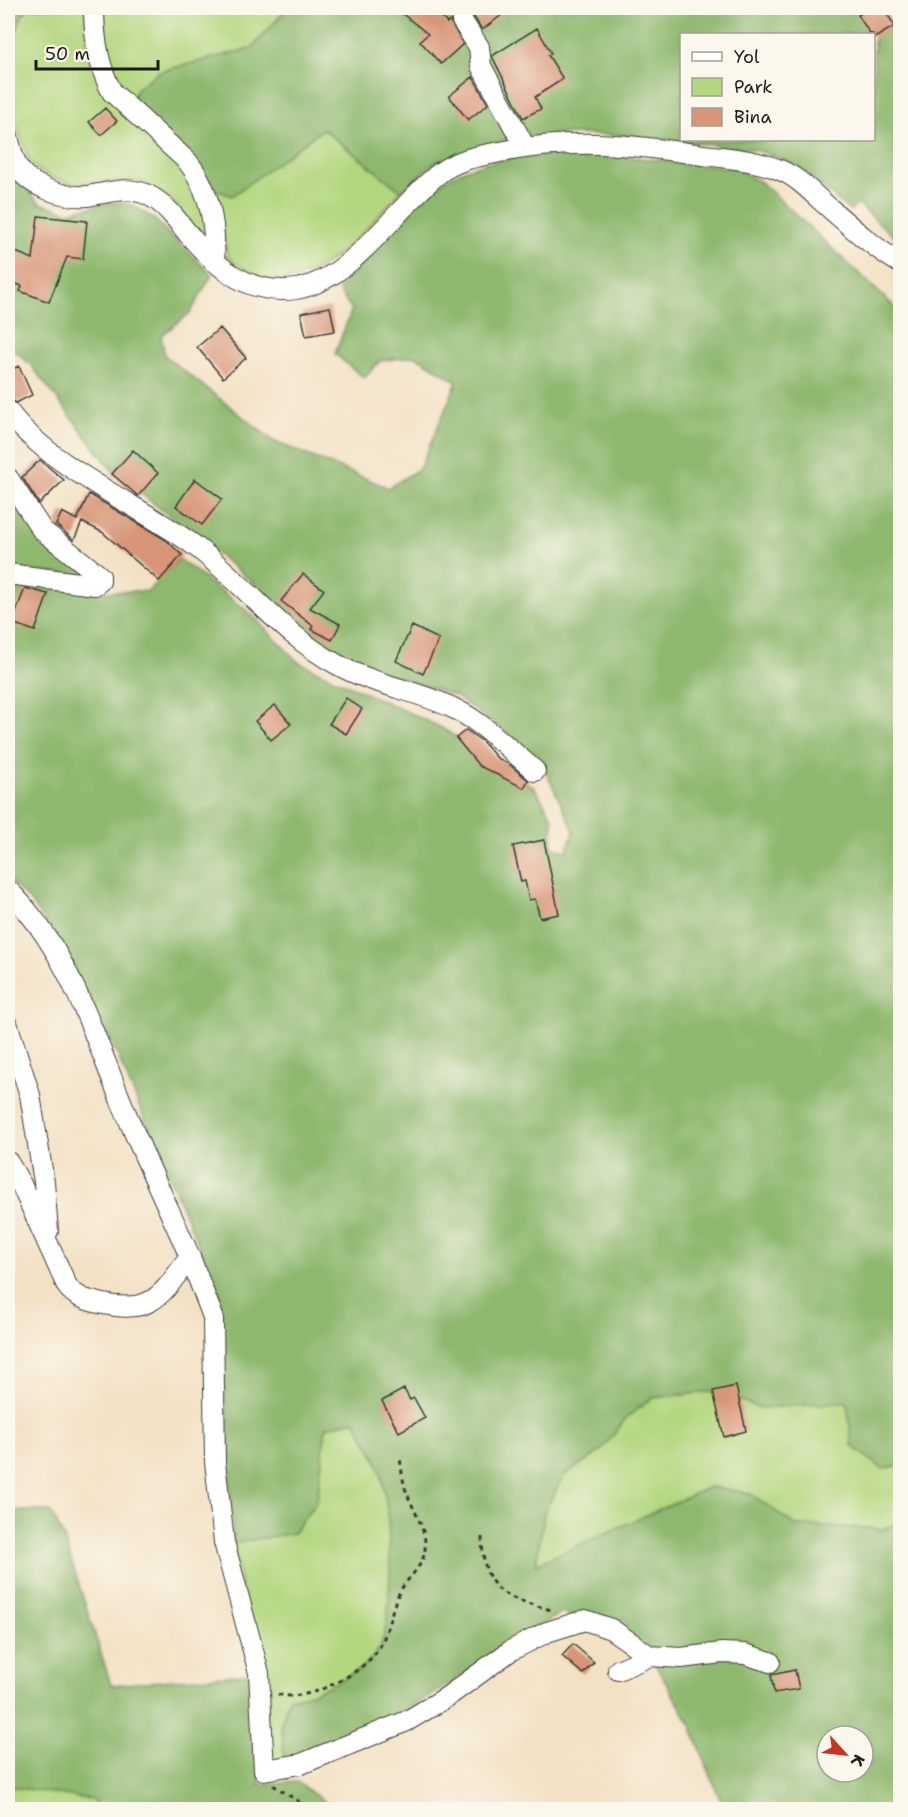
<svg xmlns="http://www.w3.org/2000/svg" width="908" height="1817" font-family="'Shantell Sans',sans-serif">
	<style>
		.green { fill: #b3d77f; stroke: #687a4e; stroke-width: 1.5 }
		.forest { fill: #8eb86e; stroke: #556a45; stroke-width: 1.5; fill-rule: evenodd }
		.building { fill: #d89577 }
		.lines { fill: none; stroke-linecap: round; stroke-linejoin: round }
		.minor-casing { stroke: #3c3a35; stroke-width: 22 }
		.path { stroke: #3c3a35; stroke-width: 3; stroke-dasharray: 4.5 4.5; stroke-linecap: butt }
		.minor { stroke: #fff; stroke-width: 20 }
	</style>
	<rect width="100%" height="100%" fill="#fbf7ec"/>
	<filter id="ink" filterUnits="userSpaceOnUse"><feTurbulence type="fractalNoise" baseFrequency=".0167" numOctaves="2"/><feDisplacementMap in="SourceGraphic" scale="12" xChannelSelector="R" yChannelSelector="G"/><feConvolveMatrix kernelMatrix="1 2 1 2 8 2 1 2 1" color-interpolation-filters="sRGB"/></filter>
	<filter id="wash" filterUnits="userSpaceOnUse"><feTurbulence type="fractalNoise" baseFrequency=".008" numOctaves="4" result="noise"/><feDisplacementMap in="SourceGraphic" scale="24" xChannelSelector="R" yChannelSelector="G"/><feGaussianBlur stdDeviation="1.35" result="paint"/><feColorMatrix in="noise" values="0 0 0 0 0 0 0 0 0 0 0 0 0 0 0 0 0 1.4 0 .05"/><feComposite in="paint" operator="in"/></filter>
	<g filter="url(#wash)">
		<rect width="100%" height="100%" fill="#f3e1c4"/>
		<path class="green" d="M 29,8 L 85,8 L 88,47 L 193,177 L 207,225 L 205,239 L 199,237 L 175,203 L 144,182 L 130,180 L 77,184 L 56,179 L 40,171 L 30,162 L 8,102 L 8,40 L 15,36 L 22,15 Z
			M 104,8 L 287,8 L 252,49 L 158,72 L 131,106 C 107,70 105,51 104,8 Z
			M 323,129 L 401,191 C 371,223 315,295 263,278 C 250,274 239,265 228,257 L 211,188 L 232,195 Z
			M 716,1391 L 760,1408 L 847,1402 L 883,1469 L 900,1465 L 900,1521 L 884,1529 L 795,1525 L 749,1493 L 710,1487 L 536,1565 L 544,1513 L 563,1476 L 601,1451 L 625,1419 L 652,1398 Z
			M 355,1420 C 362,1434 371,1449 378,1464 C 391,1497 396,1618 379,1649 C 365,1673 315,1695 289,1698 L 285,1762 L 272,1760 L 233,1543 L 293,1533 L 317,1501 L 326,1427 Z
			M 8,1786 L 96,1800 L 92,1809 L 8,1809 Z"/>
		<path class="forest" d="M 8,8 L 29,8 L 22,15 L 15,36 L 8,40 Z
			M 287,8 L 860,8 L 878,35 L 895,26 L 900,33 L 900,242 L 858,204 L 850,211 L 805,172 L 783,159 L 756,150 L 622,135 L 565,134 L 503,141 L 436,162 L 401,191 L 323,129 L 232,196 L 211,188 L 131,106 L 136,89 L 158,72 L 252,48 ZM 682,34 L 874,34 L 874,140 L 682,140 Z
			M 583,152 L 734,168 L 761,182 L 900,312 L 900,1465 L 883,1469 L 852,1446 L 847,1402 L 760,1408 L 716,1391 L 652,1398 L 625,1419 L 601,1451 L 563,1476 L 544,1513 L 536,1564 L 710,1487 L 749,1493 L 795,1525 L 884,1529 L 900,1521 L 900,1809 L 724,1809 L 690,1723 L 650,1656 L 585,1620 L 562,1613 L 500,1648 L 452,1683 L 391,1720 L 285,1762 L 281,1723 L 289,1698 C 315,1695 365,1673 379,1649 C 396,1618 391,1497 378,1464 C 372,1449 362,1434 355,1420 L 326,1427 L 317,1501 L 293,1533 L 233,1543 L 220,1296 L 113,1045 L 55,936 L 30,901 L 8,879 L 8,579 L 97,592 L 148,591 L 179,559 L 251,614 L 298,662 L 440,727 L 534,787 L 553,818 L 552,846 L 566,852 L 574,831 L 546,772 L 513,737 L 455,696 L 368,667 L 306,631 L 261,589 L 113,471 L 31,365 L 8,345 L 8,167 L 39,203 L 68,212 L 114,202 L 132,205 L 154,219 L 212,275 L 190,313 L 161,336 L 165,356 L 275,442 L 389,488 L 420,468 L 457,382 L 416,356 L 380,361 L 364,378 L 335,354 L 352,309 L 338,290 C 371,253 404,211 444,181 C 477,157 544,153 583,152 ZM 827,1736 L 863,1736 L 863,1772 L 827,1772 Z
			M 8,490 L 88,576 L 8,569 Z
			M 8,1511 L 50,1511 L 64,1538 L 111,1685 L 259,1673 L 264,1770 L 259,1784 L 297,1782 L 335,1809 L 92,1809 L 95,1800 L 8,1786 Z"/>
		<g id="blocks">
			<path class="building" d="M 395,8 L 433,8 L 447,23 L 450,21 L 463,44 L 441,64 L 420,41 L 428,34 Z
				M 467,8 L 511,8 L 482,30 L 472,14 L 465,10 Z
				M 870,8 L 883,8 L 895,26 L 873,39 L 873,34 L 870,34 L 858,15 Z
				M 537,28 L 551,53 L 548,55 L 563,79 L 535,97 L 541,109 L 523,118 L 492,56 Z
				M 473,77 L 488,104 L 468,120 L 449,96 Z
				M 105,108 L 117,121 L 101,135 L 89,122 Z
				M 38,216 L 87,221 L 83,259 L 67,257 L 49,302 L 20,291 L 22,286 L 8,281 L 8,259 L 11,250 L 33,259 Z
				M 330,307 L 335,331 L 306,336 L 301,313 Z
				M 220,328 L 246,358 L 223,378 L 197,347 Z
				M 19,366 L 32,395 L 16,403 L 11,400 L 8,391 L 8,371 Z
				M 133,450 L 158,473 L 138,496 L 112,474 Z
				M 40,460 L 64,480 L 39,504 L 22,477 Z
				M 195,479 L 222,499 L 202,525 L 176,506 Z
				M 89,494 L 166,540 L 182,555 L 159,581 L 102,532 L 82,522 L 74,540 L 56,525 L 62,512 L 77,520 Z
				M 303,574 L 324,590 L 310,608 L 340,624 L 332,640 L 311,629 L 313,626 L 281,601 Z
				M 25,588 L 48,594 L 35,631 L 12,623 Z
				M 412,626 L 439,639 L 423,674 L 396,661 Z
				M 346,698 L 362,709 L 346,734 L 329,724 Z
				M 275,705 L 291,724 L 271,740 L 255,721 Z
				M 466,730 L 482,741 L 497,758 L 510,765 L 528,780 L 524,788 L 479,766 L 456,738 Z
				M 544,840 L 559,914 L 540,918 L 535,899 L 529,900 L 525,881 L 521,882 L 513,846 Z
				M 736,1386 L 746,1431 L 724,1437 L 713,1391 Z
				M 404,1389 L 410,1400 L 414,1398 L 425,1418 L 399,1432 L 382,1401 Z
				M 573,1644 L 594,1662 L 583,1674 L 562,1656 Z
				M 795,1670 L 799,1689 L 774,1693 L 771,1675 Z"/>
		</g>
	</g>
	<g filter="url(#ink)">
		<use href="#blocks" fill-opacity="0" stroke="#3c3a35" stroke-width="1.5"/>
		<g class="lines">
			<defs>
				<path id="minor" d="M 94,8 C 94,37 98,66 112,92 L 188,162 C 210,190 216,227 214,262
					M 462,21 L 479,47 L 481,66 L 525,147
					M 8,136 C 10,146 13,157 17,166 C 29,187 64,198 87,196 C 108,193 128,185 148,195 C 166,204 177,220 189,235 C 217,268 250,296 296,289 C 352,280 395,209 437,175 C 454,160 478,156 500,152 C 576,138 628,144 703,155 C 729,158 756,160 780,170 C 798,177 812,193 826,205 C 850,226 873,247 900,263
					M 8,411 C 49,467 138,504 195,546 C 244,583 283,636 338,665 C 374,685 416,690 453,708 C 484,723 509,749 535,771
					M 8,478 L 42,530 L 100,576 L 100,581 L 95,585 L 8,574
					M 8,890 C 68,948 92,1031 123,1106 C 144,1157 168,1207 190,1257 C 160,1297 152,1315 99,1303 C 86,1300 75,1297 67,1286 L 21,1184 L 8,1162
					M 8,1026 L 30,1095 L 44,1182 L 48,1231
					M 190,1257 L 213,1317 L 215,1462 L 224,1542 L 259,1673 L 264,1770 L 301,1764 L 407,1721 L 447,1697 L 510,1651 L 547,1632 L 585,1620 L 611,1629 L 650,1656 L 681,1658 L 722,1653 L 745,1654 L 770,1662
					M 618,1670 L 650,1656"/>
			</defs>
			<use href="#minor" class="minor-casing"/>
			<path class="path" d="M 482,1537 C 483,1595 506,1597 555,1611
				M 278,1694 C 304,1704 362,1674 377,1651 C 389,1634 390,1610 400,1591 C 408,1577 424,1566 425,1549 C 427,1526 409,1505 404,1484 C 402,1475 401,1465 400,1457
				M 273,1785 L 312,1810"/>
			<use href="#minor" class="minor"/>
		</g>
	</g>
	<rect width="908" height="1817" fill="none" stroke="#fbf7ec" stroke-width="30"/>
	<rect x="680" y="33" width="195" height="108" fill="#fbf7ec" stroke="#a29f99" stroke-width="1.5"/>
	<rect x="692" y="52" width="30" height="9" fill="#ffffff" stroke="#a29f99" stroke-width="1.5"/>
	<text x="734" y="63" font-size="18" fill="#1c1c1c">Yol</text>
	<rect x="692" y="78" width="30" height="18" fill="#b3d77f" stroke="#a29f99" stroke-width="1.5"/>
	<text x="734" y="93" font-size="18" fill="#1c1c1c">Park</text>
	<rect x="692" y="108" width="30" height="18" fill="#d89577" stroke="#a29f99" stroke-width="1.5"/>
	<text x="734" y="123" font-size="18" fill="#1c1c1c">Bina</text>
	<g transform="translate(845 1754) rotate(117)"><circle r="28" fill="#fbf7ec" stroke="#a29f99" stroke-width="1.5"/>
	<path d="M0-4.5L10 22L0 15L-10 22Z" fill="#c8321e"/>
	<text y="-9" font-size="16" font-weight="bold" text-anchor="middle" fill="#1c1c1c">K</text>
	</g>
	<path d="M36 60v9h122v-9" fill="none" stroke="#1c1c1c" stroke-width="3"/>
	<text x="45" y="60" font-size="18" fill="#1c1c1c" stroke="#fbf7ec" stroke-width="4.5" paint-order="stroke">50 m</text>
</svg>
